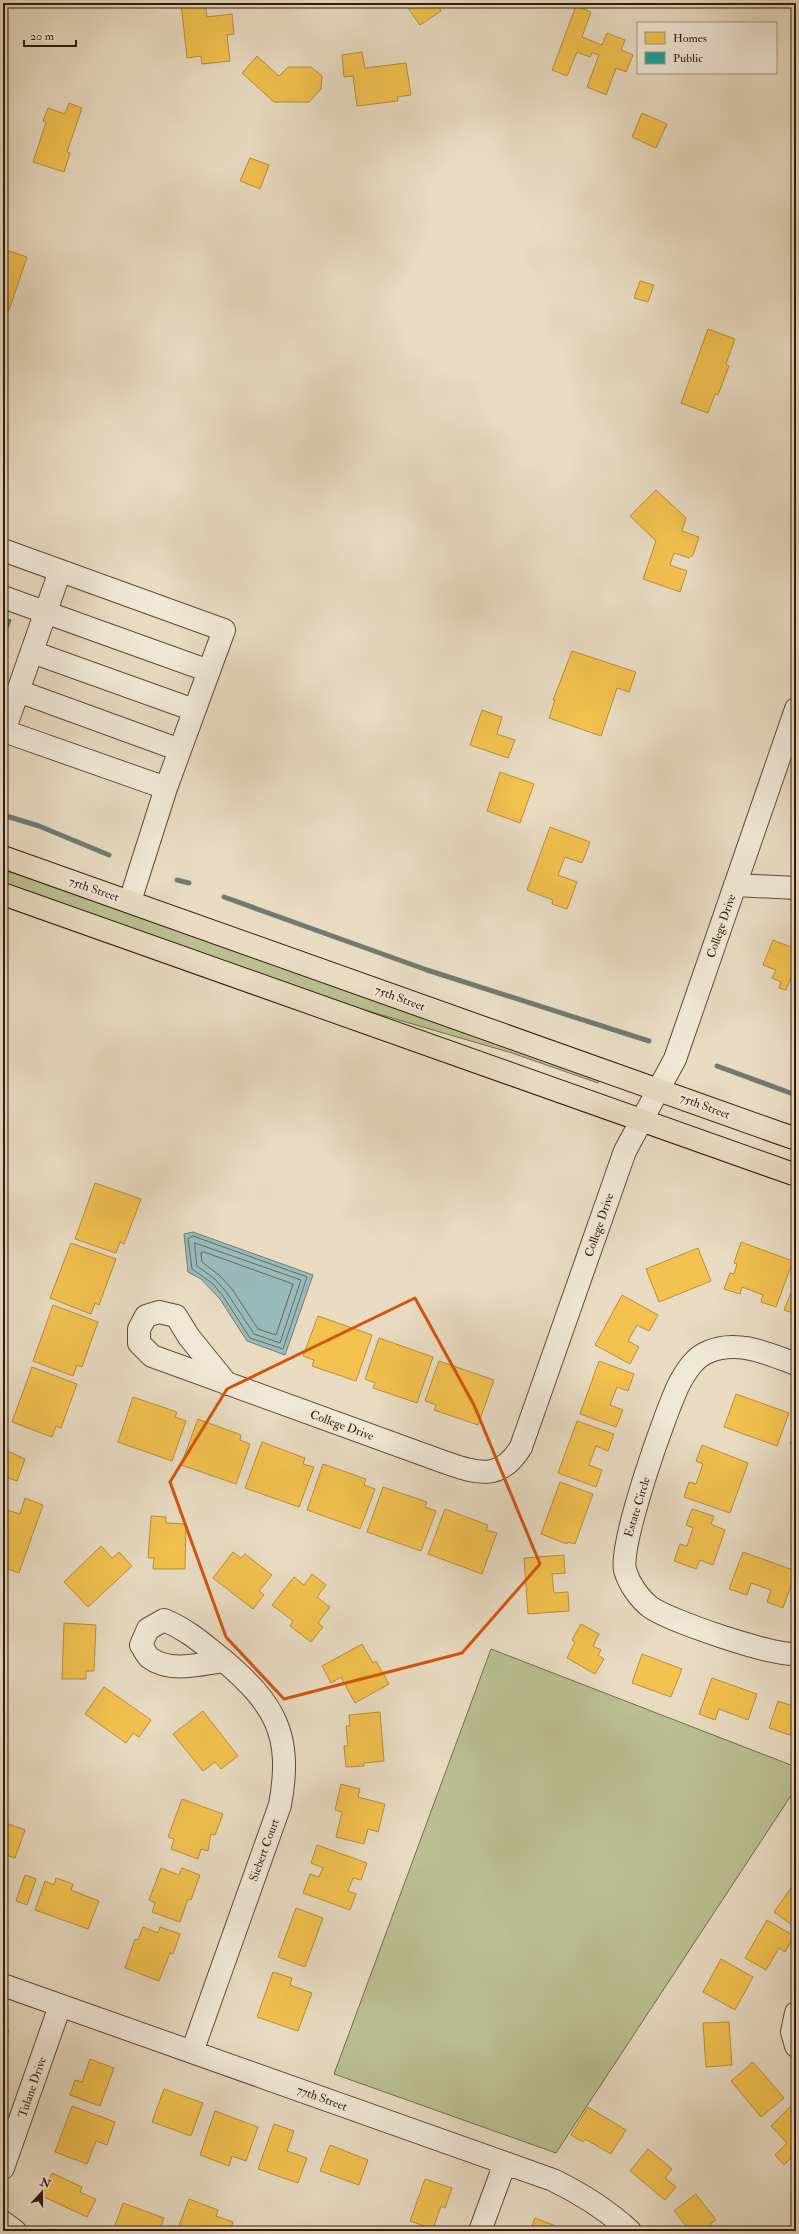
<svg xmlns="http://www.w3.org/2000/svg" width="799" height="2234" font-family="'IM FELL Double Pica',serif">
	<style>
		.green { fill: #babf90; stroke: #766c4e }
		.water { fill: #98bab9; stroke: #707a73 }
		.homes { fill: #f2c14e; stroke: #b98f3a }
		.public { fill: #17a398; stroke: #1f7a6e }
		.lines { fill: none; stroke-linecap: round; stroke-linejoin: round }
		.shore { stroke: #666a62; stroke-width: 1 }
		.stream { stroke: #707a73; stroke-width: 5 }
		.minor-casing { stroke: #604a39; stroke-width: 24 }
		.major-casing { stroke: #331a0b; stroke-width: 24 }
		.minor { stroke: #f0e8d7; stroke-width: 22 }
		.major { stroke: #e8dbc2; stroke-width: 22 }
		.marked { fill: none; stroke: #d6530c; stroke-width: 3; stroke-linejoin: round }
		.labels { text-anchor: middle; stroke-width: 4; stroke-linejoin: round; paint-order: stroke }
		.street-label { font-size: 12px; fill: #331a0b; stroke: #f0e8d7 }
	</style>
	<rect width="100%" height="100%" fill="#e8dbc2"/>
	<filter id="stains"><feTurbulence type="fractalNoise" baseFrequency=".005" numOctaves="4"/><feColorMatrix values="0 0 0 0 .2 0 0 0 0 .09 0 0 0 0 .02 0 0 0 .5 -.17"/></filter>
	<radialGradient id="worn" r=".72"><stop offset=".6" stop-color="#630" stop-opacity="0"/><stop offset="1" stop-color="#630" stop-opacity=".3"/></radialGradient>
	<path class="green" d="M 3,870 L 24,876 L 599,1080 L 598,1083 L 512,1053 L 351,1006 L 3,883 Z
		M 491,1649 L 796,1767 L 796,1788 L 556,2153 L 334,2074 Z"/>
	<path class="water" d="M 193,1232 L 313,1275 L 285,1355 L 247,1341 L 220,1299 L 201,1279 L 188,1272 L 184,1234 Z"/>
	<path class="homes" d="M 181,3 L 205,3 L 207,17 L 232,14 L 234,34 L 227,35 L 230,61 L 202,64 L 201,56 L 187,58 Z
		M 404,3 L 437,3 L 441,11 L 420,25 Z
		M 576,6 L 591,12 L 582,37 L 602,45 L 607,33 L 625,40 L 621,50 L 633,55 L 626,72 L 616,68 L 606,95 L 587,87 L 599,55 L 592,53 L 590,57 L 577,52 L 567,76 L 552,70 Z
		M 362,52 L 365,68 L 406,63 L 411,95 L 397,97 L 398,101 L 357,106 L 353,76 L 344,77 L 342,55 Z
		M 257,56 L 279,76 L 288,67 L 311,67 L 322,76 L 321,89 L 309,102 L 274,102 L 242,73 Z
		M 69,103 L 82,108 L 67,152 L 70,153 L 64,172 L 33,162 L 46,122 L 43,121 L 48,108 L 65,114 Z
		M 642,113 L 667,124 L 656,148 L 632,137 Z
		M 250,158 L 269,165 L 260,189 L 240,181 Z
		M 3,249 L 27,257 L 8,313 L 3,311 Z
		M 640,281 L 654,285 L 648,302 L 634,298 Z
		M 708,329 L 735,339 L 726,364 L 729,366 L 718,395 L 715,394 L 708,413 L 681,403 Z
		M 656,490 L 686,518 L 682,531 L 699,537 L 693,555 L 689,558 L 674,553 L 670,565 L 687,571 L 680,592 L 643,579 L 656,541 L 630,516 Z
		M 572,651 L 636,672 L 629,692 L 617,688 L 601,736 L 549,718 L 555,700 L 553,700 Z
		M 482,710 L 502,717 L 497,734 L 515,740 L 508,758 L 470,745 Z
		M 500,772 L 534,784 L 520,823 L 487,811 Z
		M 550,827 L 590,842 L 582,863 L 565,857 L 558,875 L 577,882 L 567,909 L 552,904 L 553,900 L 527,890 Z
		M 773,940 L 796,949 L 796,977 L 792,975 L 786,990 L 779,988 L 781,982 L 772,978 L 776,970 L 763,965 Z
		M 95,1183 L 141,1199 L 124,1244 L 120,1242 L 116,1253 L 75,1239 Z
		M 741,1242 L 793,1261 L 776,1307 L 761,1302 L 763,1295 L 742,1287 L 740,1294 L 724,1289 L 730,1273 L 734,1274 L 737,1264 L 734,1263 Z
		M 71,1243 L 116,1259 L 99,1305 L 95,1303 L 91,1314 L 50,1298 Z
		M 698,1248 L 711,1281 L 659,1302 L 646,1269 Z
		M 796,1281 L 796,1314 L 784,1310 Z
		M 622,1295 L 658,1315 L 649,1331 L 637,1325 L 628,1341 L 639,1347 L 630,1364 L 595,1345 Z
		M 53,1305 L 98,1322 L 82,1367 L 77,1365 L 73,1376 L 33,1361 Z
		M 318,1316 L 372,1335 L 356,1381 L 312,1366 L 314,1360 L 303,1356 Z
		M 379,1338 L 433,1357 L 417,1403 L 373,1388 L 375,1383 L 365,1379 Z
		M 439,1361 L 494,1380 L 478,1425 L 434,1410 L 436,1405 L 425,1401 Z
		M 599,1361 L 634,1374 L 628,1391 L 617,1387 L 610,1405 L 623,1410 L 616,1427 L 580,1414 Z
		M 32,1367 L 77,1384 L 61,1428 L 56,1426 L 52,1437 L 12,1422 Z
		M 736,1394 L 789,1413 L 777,1446 L 724,1427 Z
		M 133,1397 L 177,1412 L 175,1417 L 186,1421 L 172,1461 L 118,1442 Z
		M 198,1419 L 241,1435 L 240,1440 L 250,1444 L 236,1484 L 181,1465 Z
		M 577,1421 L 614,1434 L 608,1451 L 596,1446 L 589,1465 L 602,1470 L 596,1487 L 558,1473 Z
		M 796,1427 L 796,1447 L 790,1444 Z
		M 262,1442 L 305,1458 L 303,1464 L 314,1467 L 299,1507 L 245,1488 Z
		M 702,1445 L 748,1463 L 730,1513 L 684,1497 L 689,1482 L 696,1484 L 703,1464 L 696,1461 Z
		M 3,1449 L 25,1459 L 17,1481 L 8,1478 L 6,1484 L 3,1483 Z
		M 323,1464 L 366,1479 L 364,1485 L 375,1489 L 360,1529 L 307,1510 Z
		M 560,1482 L 593,1494 L 575,1544 L 568,1542 L 567,1544 L 541,1534 Z
		M 383,1487 L 427,1502 L 425,1507 L 436,1511 L 421,1551 L 367,1532 Z
		M 25,1498 L 43,1505 L 19,1573 L 3,1567 L 3,1522 L 7,1510 L 20,1514 Z
		M 445,1509 L 488,1525 L 486,1530 L 497,1533 L 482,1574 L 428,1554 Z
		M 692,1509 L 714,1516 L 711,1524 L 725,1530 L 713,1565 L 700,1560 L 696,1569 L 674,1561 L 680,1544 L 687,1546 L 693,1528 L 686,1525 Z
		M 151,1516 L 166,1517 L 166,1523 L 186,1524 L 185,1569 L 153,1569 L 154,1558 L 148,1558 Z
		M 101,1546 L 112,1558 L 119,1552 L 132,1566 L 88,1607 L 64,1582 Z
		M 233,1552 L 241,1558 L 245,1554 L 272,1575 L 259,1591 L 264,1595 L 253,1609 L 213,1578 Z
		M 743,1552 L 796,1571 L 783,1608 L 767,1602 L 771,1590 L 751,1583 L 747,1595 L 729,1589 Z
		M 564,1555 L 565,1573 L 552,1574 L 554,1593 L 568,1592 L 569,1611 L 528,1614 L 524,1558 Z
		M 312,1574 L 326,1585 L 317,1597 L 330,1607 L 318,1623 L 323,1627 L 311,1642 L 290,1626 L 293,1621 L 272,1605 L 294,1577 L 304,1585 Z
		M 64,1623 L 96,1625 L 94,1671 L 86,1671 L 86,1679 L 62,1679 Z
		M 581,1624 L 599,1634 L 593,1646 L 601,1650 L 598,1655 L 604,1659 L 595,1674 L 567,1658 L 575,1642 L 572,1640 Z
		M 362,1644 L 373,1663 L 376,1661 L 389,1684 L 355,1703 L 341,1677 L 331,1683 L 322,1666 Z
		M 642,1654 L 682,1669 L 671,1697 L 632,1683 Z
		M 712,1678 L 757,1694 L 748,1720 L 719,1709 L 715,1720 L 699,1714 Z
		M 104,1687 L 151,1720 L 139,1737 L 133,1733 L 126,1743 L 85,1714 Z
		M 778,1701 L 796,1707 L 796,1737 L 769,1728 Z
		M 203,1711 L 238,1756 L 221,1769 L 215,1762 L 203,1771 L 173,1734 Z
		M 380,1712 L 384,1761 L 364,1763 L 364,1766 L 346,1767 L 344,1746 L 348,1746 L 346,1726 L 350,1726 L 349,1715 Z
		M 341,1784 L 360,1789 L 358,1797 L 385,1804 L 378,1832 L 368,1829 L 364,1844 L 336,1837 L 342,1812 L 335,1810 Z
		M 182,1799 L 223,1814 L 215,1835 L 211,1834 L 208,1851 L 201,1849 L 198,1859 L 171,1849 L 174,1839 L 168,1837 Z
		M 3,1822 L 25,1830 L 15,1858 L 3,1854 Z
		M 317,1845 L 367,1863 L 361,1880 L 353,1878 L 348,1891 L 356,1894 L 350,1910 L 303,1893 L 310,1874 L 319,1877 L 323,1868 L 311,1863 Z
		M 161,1868 L 179,1875 L 182,1868 L 200,1875 L 191,1900 L 188,1899 L 180,1922 L 152,1912 L 155,1903 L 149,1900 Z
		M 25,1875 L 36,1879 L 27,1905 L 16,1901 Z
		M 56,1878 L 73,1884 L 71,1890 L 99,1901 L 88,1929 L 35,1910 L 45,1881 L 54,1885 Z
		M 796,1881 L 796,1928 L 774,1912 Z
		M 296,1908 L 323,1918 L 305,1967 L 278,1957 Z
		M 767,1920 L 794,1936 L 785,1952 L 779,1948 L 766,1970 L 745,1958 Z
		M 143,1927 L 158,1933 L 160,1927 L 180,1934 L 173,1954 L 170,1953 L 159,1981 L 125,1968 L 135,1939 L 138,1940 Z
		M 721,1959 L 753,1977 L 735,2010 L 703,1992 Z
		M 273,1972 L 292,1978 L 290,1985 L 312,1993 L 298,2031 L 257,2017 Z
		M 729,2022 L 732,2065 L 706,2067 L 703,2023 Z
		M 3,2028 L 9,2030 L 3,2046 Z
		M 90,2059 L 114,2068 L 100,2106 L 70,2095 L 75,2080 L 82,2082 Z
		M 753,2062 L 784,2098 L 761,2117 L 731,2081 Z
		M 164,2089 L 203,2103 L 191,2136 L 152,2122 Z
		M 72,2106 L 115,2122 L 107,2145 L 96,2141 L 87,2164 L 55,2152 Z
		M 588,2107 L 626,2130 L 611,2154 L 585,2139 L 583,2142 L 571,2135 Z
		M 790,2107 L 796,2114 L 796,2153 L 784,2165 L 775,2155 L 787,2143 L 771,2126 Z
		M 215,2111 L 258,2127 L 246,2161 L 232,2156 L 229,2166 L 200,2155 Z
		M 274,2124 L 294,2131 L 287,2151 L 307,2158 L 298,2183 L 258,2169 Z
		M 330,2145 L 368,2160 L 359,2185 L 320,2171 Z
		M 648,2149 L 672,2169 L 665,2178 L 676,2187 L 665,2200 L 630,2171 Z
		M 52,2173 L 82,2187 L 80,2192 L 96,2199 L 87,2217 L 42,2196 Z
		M 425,2179 L 452,2188 L 445,2208 L 441,2206 L 433,2229 L 410,2221 Z
		M 696,2194 L 716,2220 L 710,2224 L 716,2231 L 690,2231 L 674,2211 Z
		M 189,2199 L 218,2210 L 216,2216 L 233,2222 L 230,2231 L 177,2231 Z
		M 123,2203 L 164,2218 L 159,2231 L 113,2231 Z
		M 535,2218 L 561,2228 L 560,2231 L 530,2231 Z"/>
	<path class="public" d="M 3,618 L 11,620 L 3,641 Z"/>
	<g class="lines">
		<path class="shore" d="M 193,1236 L 307,1277 L 283,1349 L 250,1338 L 223,1296 L 212,1283 L 192,1269 L 188,1239 Z
			M 195,1243 L 301,1280 L 280,1343 L 254,1334 L 227,1293 L 215,1279 L 197,1266 Z
			M 204,1252 L 293,1284 L 276,1335 L 258,1329 L 232,1289 L 219,1275 L 202,1262 L 201,1253 Z"/>
		<path class="stream" d="M 3,815 L 39,826 L 109,855
			M 177,880 L 189,883
			M 224,897 L 427,970 L 649,1041
			M 717,1066 L 796,1095"/>
		<defs>
			<path id="minor" d="M 3,550 L 224,630 L 166,788 L 130,901
				M 3,597 L 209,671
				M 32,652 L 194,710
				M 18,691 L 180,750
				M 4,731 L 166,788
				M 3,734 L 60,571
				M 735,885 L 796,888
				M 796,1364 C 769,1354 737,1339 708,1352 C 695,1357 687,1370 680,1382 C 666,1410 619,1543 625,1570 C 629,1584 639,1598 650,1607 C 670,1621 772,1656 796,1654
				M 227,1384 L 189,1337 L 176,1316 L 159,1312 L 146,1316 L 139,1329 L 139,1343 L 152,1356 L 444,1462 C 476,1473 500,1482 521,1447 L 625,1151 L 675,1059 L 796,709
				M 3,1985 L 553,2180 C 582,2194 607,2210 630,2231
				M 796,2013 L 792,2032 L 796,2046
				M 192,2052 L 280,1805 C 293,1734 275,1704 222,1659 C 202,1643 188,1630 164,1620 L 148,1629 L 141,1645 C 144,1649 146,1655 150,1658 C 170,1673 201,1664 223,1661
				M 3,2168 L 60,2006
				M 3,2222 L 15,2231
				M 480,2231 L 505,2163"/>
			<path id="major" d="M 3,857 L 796,1139
				M 3,894 L 796,1175"/>
		</defs>
		<use href="#minor" class="minor-casing"/>
		<use href="#major" class="major-casing"/>
		<use href="#minor" class="minor"/>
		<use href="#major" class="major"/>
	</g>
	<path class="marked" d="M 415,1298 L 474,1405 L 540,1564 L 462,1653 L 284,1699 L 226,1637 L 170,1482 L 227,1389 Z"/>
	<g class="labels">
		<g class="street-label">
			<text transform="translate(94 889) rotate(19)" y="4">75th Street</text>
			<text transform="translate(721 926) rotate(-71)" y="4">College Drive</text>
			<text transform="translate(400 998) rotate(20)" y="4">75th Street</text>
			<text transform="translate(705 1106) rotate(20)" y="4">75th Street</text>
			<text transform="translate(599 1225) rotate(-71)" y="4">College Drive</text>
			<text transform="translate(342 1425) rotate(20)" y="4">College Drive</text>
			<text transform="translate(637 1507) rotate(-73)" y="4">Estate Circle</text>
			<text transform="translate(264 1850) rotate(-70)" y="4">Siebert Court</text>
			<text transform="translate(32 2087) rotate(-71)" y="4">Tulane Drive</text>
			<text transform="translate(322 2098) rotate(20)" y="4">77th Street</text>
		</g>
	</g>
	<rect width="799" height="2234" fill="none" stroke="#e8dbc2" stroke-width="16"/>
	<rect x="4" y="4" width="791" height="2226" fill="none" stroke="#331a0b" stroke-width="2"/>
	<rect x="8" y="8" width="783" height="2218" fill="none" stroke="#331a0b"/>
	<rect x="637" y="22" width="140" height="52" fill="#f0e8d7" stroke="#a49685"/>
	<rect x="645" y="32" width="20" height="12" fill="#f2c14e" stroke="#a49685"/>
	<text x="673" y="42" font-size="12" fill="#331a0b">Homes</text>
	<rect x="645" y="52" width="20" height="12" fill="#17a398" stroke="#a49685"/>
	<text x="673" y="62" font-size="12" fill="#331a0b">Public</text>
	<g transform="translate(42 2192) rotate(21)" stroke="#f0e8d7" stroke-width="3" paint-order="stroke">
	<path d="M0-3L7 15L0 10L-7 15Z" fill="#331a0b"/>
	<text y="-6" font-size="11" font-weight="bold" text-anchor="middle" fill="#331a0b">N</text>
	</g>
	<path d="M24 40v6h52v-6" fill="none" stroke="#331a0b" stroke-width="2"/>
	<text x="30" y="40" font-size="12" fill="#331a0b" stroke="#f0e8d7" stroke-width="3" paint-order="stroke">20 m</text>
	<rect width="100%" height="100%" filter="url(#stains)"/>
	<rect width="100%" height="100%" fill="url(#worn)"/>
</svg>
